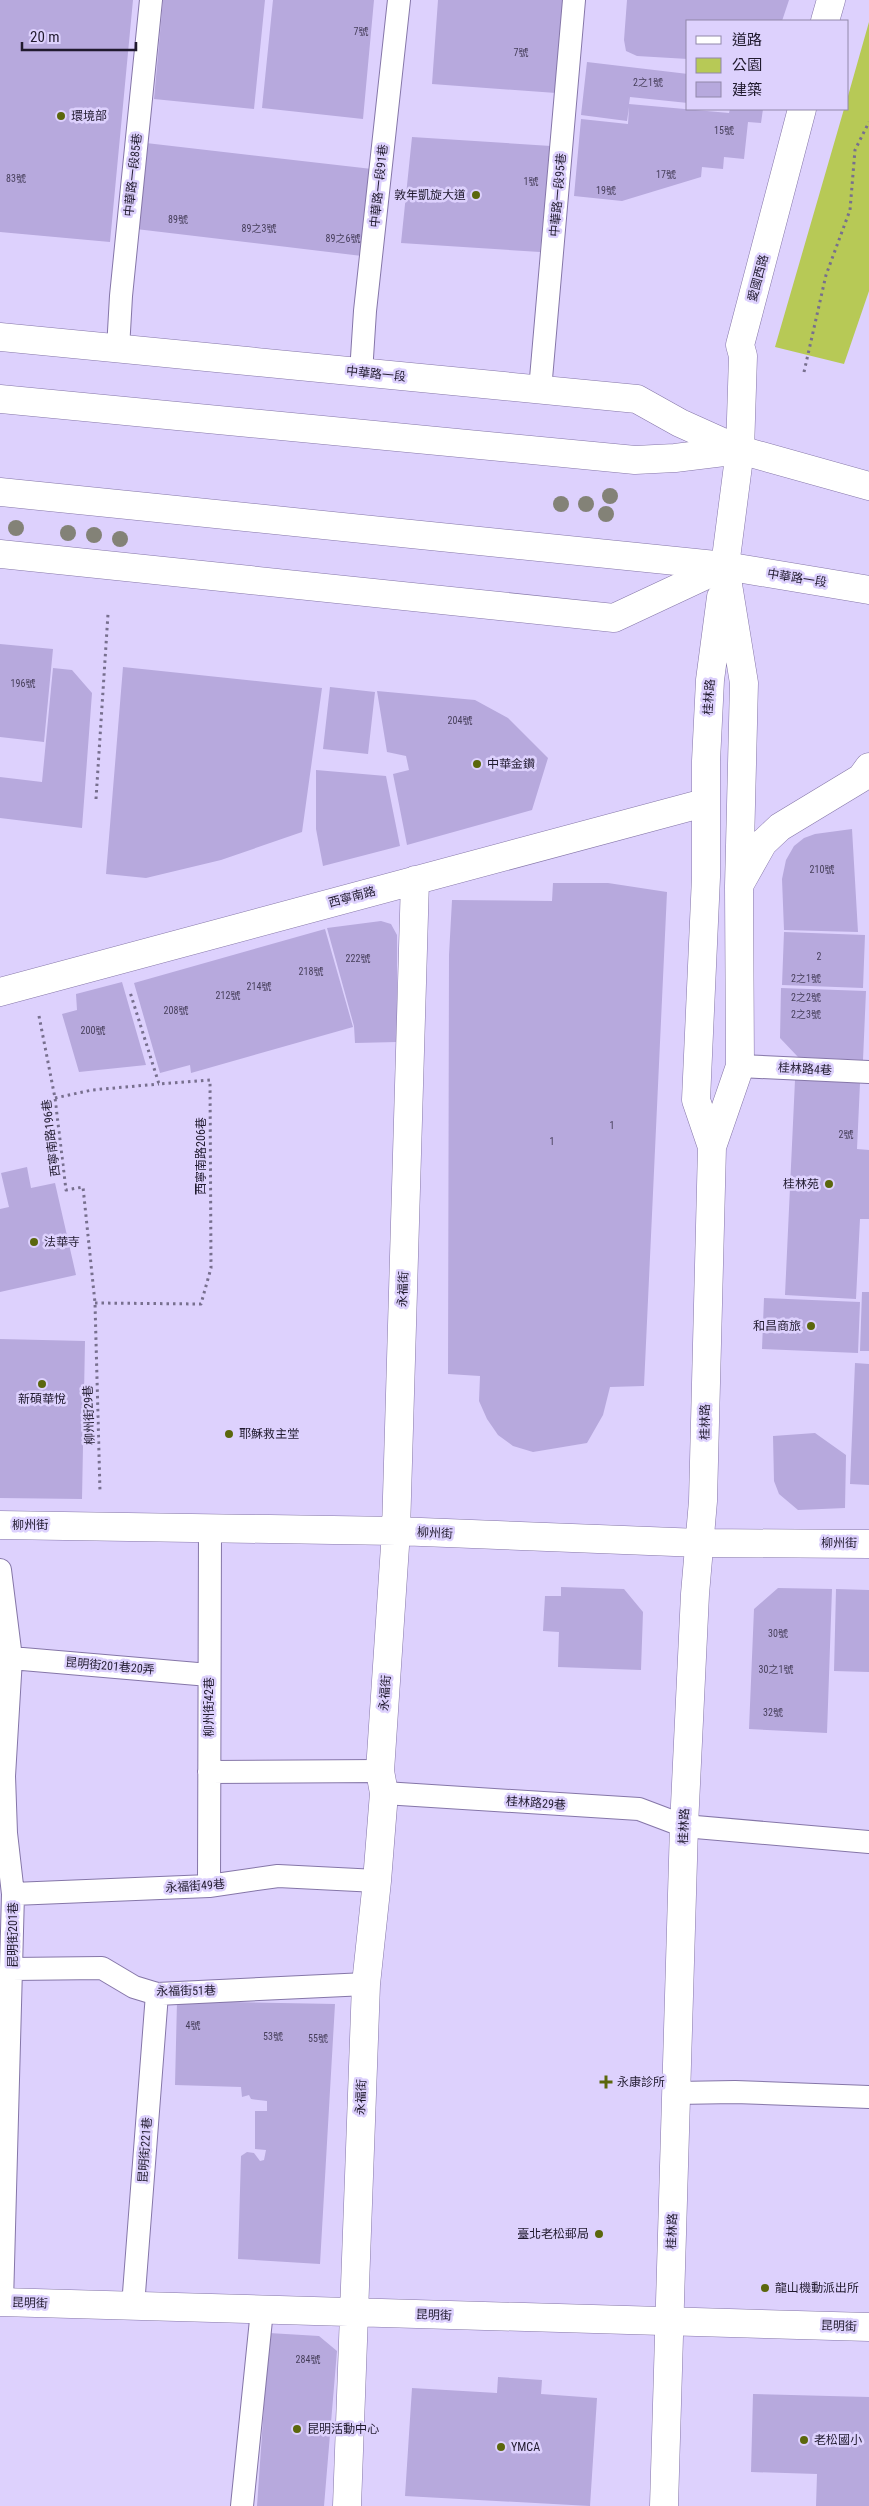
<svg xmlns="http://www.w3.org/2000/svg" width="869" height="2506" font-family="'Roboto Condensed','Noto Sans TC',sans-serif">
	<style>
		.green { fill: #b7c956 }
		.building { fill: #b7a9dd }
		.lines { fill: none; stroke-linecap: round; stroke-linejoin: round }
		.service-casing { stroke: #8576a8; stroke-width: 24 }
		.minor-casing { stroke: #8576a8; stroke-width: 29 }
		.tertiary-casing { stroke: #8576a8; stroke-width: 29 }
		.secondary-casing { stroke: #8576a8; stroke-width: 29 }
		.primary-casing { stroke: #8576a8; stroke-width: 29 }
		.path { stroke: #776f8e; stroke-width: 3; stroke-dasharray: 2.5 4; stroke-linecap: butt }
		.service { stroke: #fff; stroke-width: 22 }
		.minor { stroke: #fff; stroke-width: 28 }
		.tertiary { stroke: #fff; stroke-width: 28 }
		.secondary { stroke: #fff; stroke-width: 28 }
		.primary { stroke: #fff; stroke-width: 28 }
		.tree { fill: #838277 }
		.poi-dot { fill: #5b670c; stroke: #ddd1fd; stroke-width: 2 }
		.labels { text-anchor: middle; stroke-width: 5; stroke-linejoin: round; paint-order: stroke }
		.number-label { font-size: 10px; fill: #463e5a }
		.poi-label { font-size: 12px; fill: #201a2e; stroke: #ddd1fd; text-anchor: start }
		.street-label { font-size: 12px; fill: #201a2e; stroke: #ddd1fd }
	</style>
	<rect width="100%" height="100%" fill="#ddd1fd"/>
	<path class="green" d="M 869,22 L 869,291 L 844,364 L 775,347 L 844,109 L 848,109 L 848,96 Z"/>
	<path class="building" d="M 0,0 L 133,0 L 110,242 L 0,232 Z
		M 163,0 L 265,0 L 254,109 L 154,99 Z
		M 273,0 L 374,0 L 363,119 L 262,108 Z
		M 438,0 L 563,0 L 556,93 L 432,84 Z
		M 627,0 L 789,0 L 782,21 L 688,21 L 688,59 L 637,56 L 626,51 L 624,40 Z
		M 587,62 L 688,74 L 688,103 L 630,97 L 629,104 L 729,113 L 730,109 L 763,109 L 761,123 L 748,122 L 744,159 L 724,157 L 723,169 L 702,167 L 701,177 L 622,201 L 574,196 L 581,119 L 628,124 L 629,107 L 627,121 L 581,115 Z
		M 412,137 L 551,146 L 540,252 L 401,243 Z
		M 146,143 L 372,169 L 362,256 L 136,229 Z
		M 0,644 L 53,649 L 44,742 L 0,737 Z
		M 123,667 L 322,688 L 302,832 L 221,860 L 146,878 L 106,874 Z
		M 53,668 L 72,670 L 92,693 L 82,828 L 0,818 L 0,777 L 42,782 Z
		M 330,687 L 375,692 L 368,754 L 323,749 Z
		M 377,691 L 475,700 L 508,718 L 548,758 L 532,810 L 407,845 L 393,774 L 409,770 L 406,756 L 387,752 Z
		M 316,770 L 386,776 L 400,846 L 323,866 L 316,829 Z
		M 852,829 L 858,932 L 784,930 L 782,879 L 786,860 L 794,846 L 804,838 L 815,834 Z
		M 553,883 L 608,883 L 667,892 L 644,1386 L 610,1387 L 603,1415 L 587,1443 L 533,1452 L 513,1446 L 498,1435 L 487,1419 L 479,1401 L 480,1376 L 448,1374 L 449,955 L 452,900 L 552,901 Z
		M 381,921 L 391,924 L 397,935 L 397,1042 L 355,1043 L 354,1026 L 327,928 Z
		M 325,929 L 353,1027 L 191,1073 L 190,1065 L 160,1073 L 134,983 Z
		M 784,932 L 865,935 L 863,988 L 782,985 Z
		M 122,982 L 146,1065 L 79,1072 L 62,1014 L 77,1010 L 76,994 Z
		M 781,988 L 866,991 L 863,1060 L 798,1057 L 780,1038 Z
		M 795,1080 L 860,1083 L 857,1149 L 869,1150 L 869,1219 L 860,1219 L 856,1299 L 785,1295 Z
		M 27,1167 L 31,1188 L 55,1183 L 76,1275 L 0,1292 L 0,1209 L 9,1207 L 1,1173 Z
		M 862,1292 L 869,1292 L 869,1351 L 860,1351 Z
		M 764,1298 L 860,1302 L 858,1353 L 762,1349 Z
		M 0,1339 L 85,1341 L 82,1499 L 0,1498 Z
		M 855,1363 L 869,1364 L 869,1485 L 850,1484 Z
		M 815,1433 L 846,1455 L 845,1508 L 798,1510 L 779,1494 L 774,1481 L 773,1436 Z
		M 561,1587 L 624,1589 L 643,1612 L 641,1670 L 558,1667 L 559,1632 L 543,1631 L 545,1596 L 561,1596 Z
		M 778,1588 L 832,1589 L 827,1733 L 749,1729 L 754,1609 Z
		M 836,1589 L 869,1590 L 869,1672 L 834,1671 Z
		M 177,2001 L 335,2004 L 320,2264 L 238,2259 L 241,2156 L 247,2152 L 254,2153 L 260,2161 L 264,2160 L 266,2150 L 255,2149 L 255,2111 L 267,2111 L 267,2101 L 251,2099 L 249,2095 L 242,2097 L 241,2087 L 175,2085 Z
		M 269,2333 L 319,2336 L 337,2351 L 324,2506 L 257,2506 Z
		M 498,2377 L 542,2380 L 541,2394 L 597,2398 L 590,2506 L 405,2496 L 412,2388 L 497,2393 Z
		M 753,2394 L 869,2397 L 869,2506 L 816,2506 L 817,2474 L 751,2472 Z"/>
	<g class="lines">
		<defs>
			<path id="service" d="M 118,349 L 121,296 L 151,0
				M 361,373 L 365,311 L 399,0
				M 540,390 L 574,0
				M 740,1066 L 869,1072
				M 0,1570 L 11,1658 L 4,1776 L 6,1833 L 13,1894 L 2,2302
				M 11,1658 L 209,1675
				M 209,1772 L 380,1771
				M 384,1793 L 639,1809 L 684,1826 L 869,1842
				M 209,1886 L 210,1528
				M 13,1894 L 209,1886 L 278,1876 L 377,1881
				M 12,1969 L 102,1968 L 134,1987 L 157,1994 L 366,1984
				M 676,2093 L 735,2092 L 869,2097
				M 133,2306 L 157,1994
				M 242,2506 L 262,2310"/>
			<path id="minor" d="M 0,992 L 704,803
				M 0,1525 L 396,1531 L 700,1543 L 869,1544
				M 0,2302 L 869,2327
				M 347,2506 L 366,1984 L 377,1881 L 384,1793 L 380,1771 L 396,1531 L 415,880"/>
			<path id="tertiary" d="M 741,882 L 763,843 L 780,827 L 861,778 L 869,767
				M 712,1147 L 696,1100 L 706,877 L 706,761 L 710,680 L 721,597
				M 664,2506 L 684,1826 L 695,1594 L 703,1501 L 712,1147 L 740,1066 L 739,886 L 744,683 L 725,566"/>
			<path id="secondary" d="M 825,21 L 831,0
				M 725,566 L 740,450 L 743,356 L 740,345 L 802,109"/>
			<path id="primary" d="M 0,337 L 637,399 L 680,423 L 740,450 L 869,486
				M 0,399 L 635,460 L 675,458 L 740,450
				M 0,492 L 725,566 L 869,590
				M 0,554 L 614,618 L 721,568"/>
		</defs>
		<use href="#service" class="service-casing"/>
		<use href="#minor" class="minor-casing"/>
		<use href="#tertiary" class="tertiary-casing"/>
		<use href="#secondary" class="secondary-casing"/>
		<use href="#primary" class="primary-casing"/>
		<path class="path" d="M 804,372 L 826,275 L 850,210 L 855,150 L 869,122
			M 96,799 L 108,614
			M 39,1016 L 55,1098 L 66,1190 L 83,1187 L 95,1303 L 100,1492
			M 55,1098 L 92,1090 L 159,1084
			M 95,1303 L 201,1304 L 211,1268 L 210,1080 L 159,1084 L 130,992"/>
		<use href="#service" class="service"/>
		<use href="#minor" class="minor"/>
		<use href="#tertiary" class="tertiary"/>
		<use href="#secondary" class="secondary"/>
		<use href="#primary" class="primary"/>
	</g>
	<g class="tree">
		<circle cx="610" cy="496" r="8"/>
		<circle cx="561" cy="504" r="8"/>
		<circle cx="586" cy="504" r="8"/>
		<circle cx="606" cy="514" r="8"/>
		<circle cx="16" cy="528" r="8"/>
		<circle cx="68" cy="533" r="8"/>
		<circle cx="94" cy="535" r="8"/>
		<circle cx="120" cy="539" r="8"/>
	</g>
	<g class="poi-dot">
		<circle cx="61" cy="116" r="5"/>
		<circle cx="476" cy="195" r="5"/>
		<circle cx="477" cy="764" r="5"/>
		<circle cx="829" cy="1184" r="5"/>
		<circle cx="34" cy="1242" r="5"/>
		<circle cx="811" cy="1326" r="5"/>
		<circle cx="42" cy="1384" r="5"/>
		<circle cx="229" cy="1434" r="5"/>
		<path d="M603.5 2074.5h5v5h5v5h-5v5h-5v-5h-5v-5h5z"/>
		<circle cx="599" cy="2234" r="5"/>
		<circle cx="765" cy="2288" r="5"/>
		<circle cx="297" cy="2429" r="5"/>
		<circle cx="804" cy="2440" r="5"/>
		<circle cx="501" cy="2447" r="5"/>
	</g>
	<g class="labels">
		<g class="number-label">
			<text x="361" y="35">7號</text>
			<text x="521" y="56">7號</text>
			<text x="648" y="86">2之1號</text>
			<text x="724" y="134">15號</text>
			<text x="666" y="178">17號</text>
			<text x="16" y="182">83號</text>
			<text x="531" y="185">1號</text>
			<text x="606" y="194">19號</text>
			<text x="178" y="223">89號</text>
			<text x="259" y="232">89之3號</text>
			<text x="343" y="242">89之6號</text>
			<text x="23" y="687">196號</text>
			<text x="460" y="724">204號</text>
			<text x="822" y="873">210號</text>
			<text x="819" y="960">2</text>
			<text x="358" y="962">222號</text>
			<text x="311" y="975">218號</text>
			<text x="806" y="982">2之1號</text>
			<text x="259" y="990">214號</text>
			<text x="228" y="999">212號</text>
			<text x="806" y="1001">2之2號</text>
			<text x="176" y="1014">208號</text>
			<text x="806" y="1018">2之3號</text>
			<text x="93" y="1034">200號</text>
			<text x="612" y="1129">1</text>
			<text x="846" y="1138">2號</text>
			<text x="552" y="1145">1</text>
			<text x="778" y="1637">30號</text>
			<text x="776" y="1673">30之1號</text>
			<text x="773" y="1716">32號</text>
			<text x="193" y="2029">4號</text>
			<text x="273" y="2040">53號</text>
			<text x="318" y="2042">55號</text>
			<text x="308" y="2363">284號</text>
		</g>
		<g class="poi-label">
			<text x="71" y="120">環境部</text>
			<text x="466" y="199" text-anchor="end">敦年凱旋大道</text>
			<text x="487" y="768">中華金鑽</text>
			<text x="819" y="1188" text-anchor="end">桂林苑</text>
			<text x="44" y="1246">法華寺</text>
			<text x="801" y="1330" text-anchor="end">和昌商旅</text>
			<text x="42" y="1403" text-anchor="middle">新碩華悅</text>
			<text x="239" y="1438">耶穌救主堂</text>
			<text x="617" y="2086">永康診所</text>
			<text x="589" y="2238" text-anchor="end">臺北老松郵局</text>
			<text x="775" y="2292">龍山機動派出所</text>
			<text x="307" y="2433">昆明活動中心</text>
			<text x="814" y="2444">老松國小</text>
			<text x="511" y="2451">YMCA</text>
		</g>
		<g class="street-label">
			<text transform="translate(133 175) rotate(-84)" y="4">中華路一段85巷</text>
			<text transform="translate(379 186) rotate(-84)" y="4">中華路一段91巷</text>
			<text transform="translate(558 195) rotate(-85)" y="4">中華路一段95巷</text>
			<text transform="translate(758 278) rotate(-75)" y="4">愛國西路</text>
			<text transform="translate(376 374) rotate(6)" y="4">中華路一段</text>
			<text transform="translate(797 578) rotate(9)" y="4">中華路一段</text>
			<text transform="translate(709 697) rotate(-86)" y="4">桂林路</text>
			<text transform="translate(352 897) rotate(-15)" y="4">西寧南路</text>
			<text transform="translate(805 1069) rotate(3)" y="4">桂林路4巷</text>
			<text transform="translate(51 1138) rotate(-97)" y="4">西寧南路196巷</text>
			<text transform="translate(201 1156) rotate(-90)" y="4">西寧南路206巷</text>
			<text transform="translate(403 1289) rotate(-88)" y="4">永福街</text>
			<text transform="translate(89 1415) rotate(-92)" y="4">柳州街29巷</text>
			<text transform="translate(705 1422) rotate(-89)" y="4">桂林路</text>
			<text x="30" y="1529">柳州街</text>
			<text transform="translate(435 1533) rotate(3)" y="4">柳州街</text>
			<text transform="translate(839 1543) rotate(1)" y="4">柳州街</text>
			<text transform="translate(110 1666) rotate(5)" y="4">昆明街201巷20弄</text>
			<text transform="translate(385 1693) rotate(-86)" y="4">永福街</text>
			<text transform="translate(209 1707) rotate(-90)" y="4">柳州街42巷</text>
			<text transform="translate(536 1803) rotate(4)" y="4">桂林路29巷</text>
			<text transform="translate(684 1826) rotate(-88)" y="4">桂林路</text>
			<text transform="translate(195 1886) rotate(-4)" y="4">永福街49巷</text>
			<text transform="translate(13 1935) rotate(-90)" y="4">昆明街201巷</text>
			<text transform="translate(186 1991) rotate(-1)" y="4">永福街51巷</text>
			<text transform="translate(361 2097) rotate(-88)" y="4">永福街</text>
			<text transform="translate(145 2150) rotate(-86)" y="4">昆明街221巷</text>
			<text transform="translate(672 2231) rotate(-88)" y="4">桂林路</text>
			<text transform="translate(30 2303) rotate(2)" y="4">昆明街</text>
			<text transform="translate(434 2315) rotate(2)" y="4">昆明街</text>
			<text transform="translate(839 2326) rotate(2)" y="4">昆明街</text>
		</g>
	</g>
	<rect x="686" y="20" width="162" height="90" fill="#ddd1fd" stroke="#9188aa"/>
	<rect x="696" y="36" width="25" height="8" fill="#ffffff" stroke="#9188aa"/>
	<text x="732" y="45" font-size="15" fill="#201a2e">道路</text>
	<rect x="696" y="58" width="25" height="15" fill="#b7c956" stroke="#9188aa"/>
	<text x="732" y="70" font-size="15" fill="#201a2e">公園</text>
	<rect x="696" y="82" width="25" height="15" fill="#b7a9dd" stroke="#9188aa"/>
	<text x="732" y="95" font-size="15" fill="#201a2e">建築</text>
	<path d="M22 42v8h114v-8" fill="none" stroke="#201a2e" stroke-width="2.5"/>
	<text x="30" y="42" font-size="15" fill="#201a2e" stroke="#ddd1fd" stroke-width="4" paint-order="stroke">20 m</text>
</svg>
